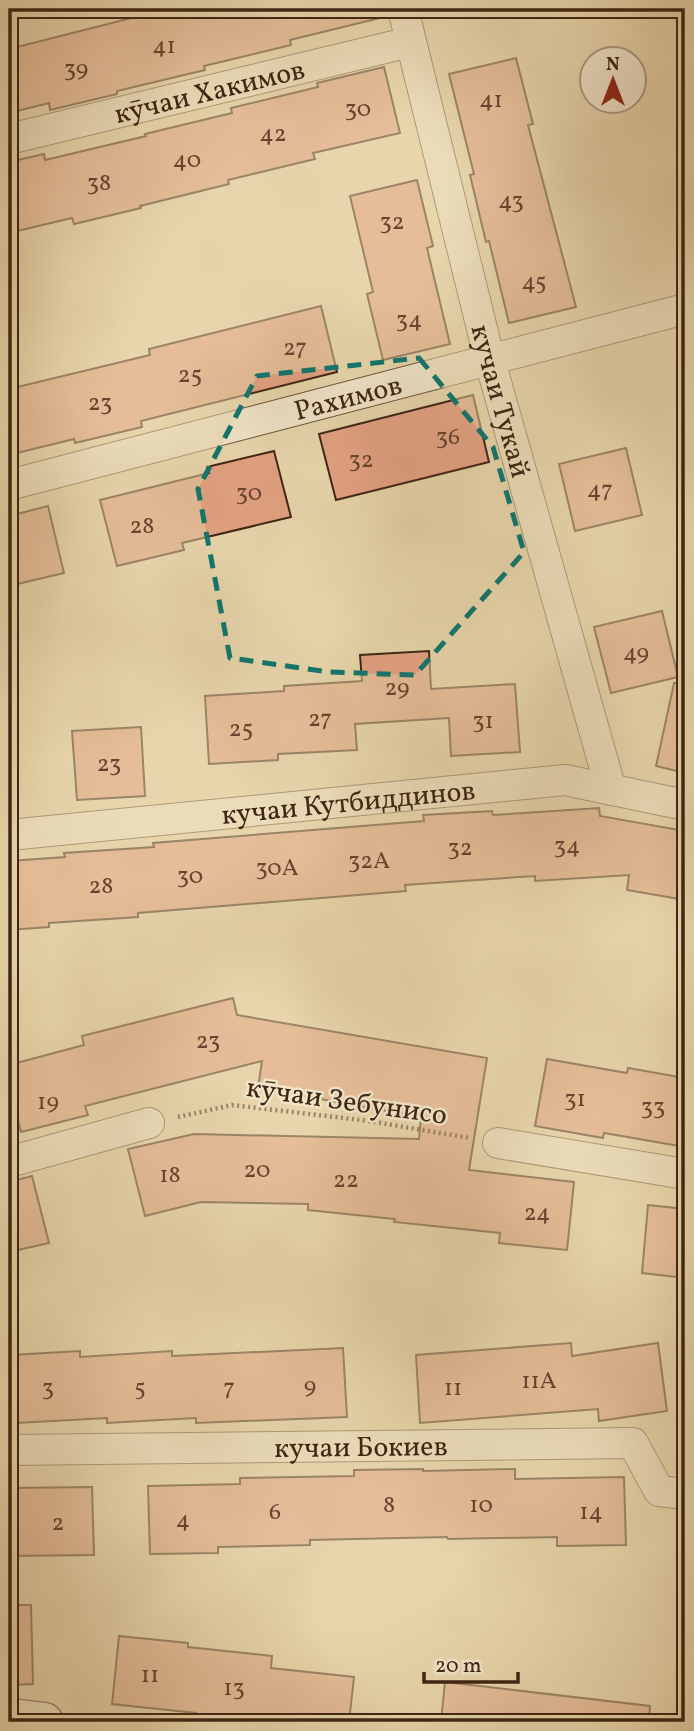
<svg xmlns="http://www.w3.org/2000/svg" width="694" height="1731" font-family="Vollkorn,serif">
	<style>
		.building { fill: #e3a283; stroke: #3f2514; stroke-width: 2 }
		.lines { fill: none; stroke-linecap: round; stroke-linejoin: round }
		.minor-casing { stroke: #69513a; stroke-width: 32 }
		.secondary-casing { stroke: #3f2514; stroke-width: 41 }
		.path { stroke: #3f2514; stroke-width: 4.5; stroke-dasharray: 2 3.5; stroke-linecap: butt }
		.minor { stroke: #f0e4c9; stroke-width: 30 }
		.secondary { stroke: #f0e4c9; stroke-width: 38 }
		.marked { fill: none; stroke: #0f766e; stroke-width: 5; stroke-dasharray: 14 9; stroke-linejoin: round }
		.labels { text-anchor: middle; stroke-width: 5; stroke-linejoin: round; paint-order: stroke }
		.number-label { font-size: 24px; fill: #684430 }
		.street-label { font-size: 28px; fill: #3f2514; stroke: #f0e4c9 }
	</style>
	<rect width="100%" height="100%" fill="#e8d6ac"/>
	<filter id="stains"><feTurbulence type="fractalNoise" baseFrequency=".00286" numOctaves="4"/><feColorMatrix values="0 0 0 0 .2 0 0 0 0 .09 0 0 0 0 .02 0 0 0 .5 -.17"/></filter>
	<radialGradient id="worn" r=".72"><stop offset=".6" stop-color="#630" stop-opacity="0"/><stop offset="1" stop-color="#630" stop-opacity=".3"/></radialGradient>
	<path class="building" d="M 167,9 L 378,9 L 380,18 L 290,40 L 291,45 L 204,66 L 205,70 L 117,91 L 117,94 L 50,110 L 49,103 L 9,113 L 9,49 Z
		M 516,58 L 533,124 L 528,125 L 576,307 L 509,323 L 489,241 L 486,242 L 470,175 L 474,174 L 449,74 Z
		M 384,67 L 400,133 L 313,153 L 315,159 L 228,180 L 229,184 L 140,206 L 141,208 L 74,224 L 72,218 L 9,233 L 9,162 L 44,154 L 45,160 L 146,136 L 145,134 L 232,113 L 231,108 L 318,87 L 317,83 Z
		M 417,180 L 433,246 L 427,248 L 450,344 L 383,360 L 367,294 L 373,292 L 350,196 Z
		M 321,306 L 337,372 L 141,421 L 142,427 L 75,443 L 74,439 L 9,455 L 9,389 L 150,355 L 149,349 Z
		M 473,395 L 489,462 L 336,500 L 319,434 Z
		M 626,448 L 642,515 L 575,531 L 559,464 Z
		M 274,451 L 291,517 L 182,543 L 184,550 L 117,566 L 100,500 L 209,473 L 207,467 Z
		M 48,506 L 64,573 L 9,586 L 9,516 Z
		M 662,611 L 678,677 L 611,693 L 594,627 Z
		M 429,651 L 431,689 L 515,684 L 520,752 L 451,756 L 449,718 L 355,724 L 357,750 L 278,754 L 278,760 L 209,764 L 205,696 L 284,691 L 284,686 L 362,681 L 360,655 Z
		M 674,683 L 685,684 L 685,773 L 656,766 Z
		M 141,727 L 145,796 L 77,800 L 72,731 Z
		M 599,808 L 600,816 L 685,831 L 685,900 L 627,890 L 629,875 L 535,881 L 535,876 L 405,885 L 406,891 L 138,913 L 138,917 L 49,923 L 49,927 L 9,930 L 9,861 L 65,857 L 64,853 L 154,847 L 153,843 L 424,821 L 423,815 L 492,811 L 493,815 Z
		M 233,998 L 237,1015 L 487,1058 L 469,1170 L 574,1182 L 567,1250 L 499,1243 L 500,1233 L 394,1222 L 395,1219 L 308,1210 L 308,1204 L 201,1202 L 145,1216 L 128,1149 L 194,1134 L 419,1139 L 421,1117 L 258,1088 L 262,1061 L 85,1106 L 88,1115 L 21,1132 L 9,1087 L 9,1065 L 84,1045 L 82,1036 Z
		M 547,1059 L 627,1073 L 628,1068 L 685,1078 L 685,1147 L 604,1133 L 603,1138 L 535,1126 Z
		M 32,1176 L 49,1243 L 9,1252 L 9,1182 Z
		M 648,1205 L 685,1209 L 685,1278 L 642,1273 Z
		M 571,1343 L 572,1356 L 658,1343 L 667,1411 L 599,1421 L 598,1409 L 420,1423 L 416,1355 Z
		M 343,1348 L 347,1417 L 196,1423 L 196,1418 L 107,1423 L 107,1418 L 16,1423 L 11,1355 L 80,1351 L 80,1357 L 172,1351 L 172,1356 Z
		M 423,1469 L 423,1471 L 515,1469 L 515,1479 L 624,1477 L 626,1545 L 557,1546 L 557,1537 L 448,1539 L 447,1537 L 310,1540 L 310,1545 L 218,1547 L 218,1553 L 150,1554 L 148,1486 L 240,1484 L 240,1478 L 354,1476 L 354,1470 Z
		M 92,1487 L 94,1555 L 9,1556 L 9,1488 Z
		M 9,1605 L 31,1605 L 33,1684 L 9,1685 Z
		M 119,1636 L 188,1643 L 188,1647 L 272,1656 L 271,1668 L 354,1677 L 349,1722 L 248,1722 L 196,1717 L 196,1713 L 112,1704 Z
		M 445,1682 L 650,1706 L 649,1722 L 441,1722 Z"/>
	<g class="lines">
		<defs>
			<g id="minor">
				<path id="s1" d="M 403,9 L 490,361 L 611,790"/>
				<path id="s2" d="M 9,139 L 410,42"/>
				<path id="s3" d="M 9,485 L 685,309"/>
				<path id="s4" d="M 9,835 L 565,780 L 685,805"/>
				<path d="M 498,1143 L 685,1174"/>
				<path d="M 9,1162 L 149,1123"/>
				<path id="s5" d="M 9,1450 L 633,1443 L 659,1491 L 685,1494"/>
			</g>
			<path id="secondary" d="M 9,1718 L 44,1722"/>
		</defs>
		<use href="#minor" class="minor-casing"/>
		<use href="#secondary" class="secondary-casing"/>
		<path class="path" d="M 178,1117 L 232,1105 L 369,1121 L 470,1138"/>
		<use href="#minor" class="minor"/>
		<use href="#secondary" class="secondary"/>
	</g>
	<path d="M0 0H694V1731H0ZM 419,358 L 493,447 L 524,552 L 415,675 L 329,672 L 230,658 L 198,489 L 257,376 Z" fill="#e8d6ac" fill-opacity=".55" fill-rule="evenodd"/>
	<path class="marked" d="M 419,358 L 493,447 L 524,552 L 415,675 L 329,672 L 230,658 L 198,489 L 257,376 Z"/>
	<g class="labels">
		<g class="number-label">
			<text x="164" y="53">41</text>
			<text x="76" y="76">39</text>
			<text x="491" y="107">41</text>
			<text x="358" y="116">30</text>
			<text x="273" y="141">42</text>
			<text x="187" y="167">40</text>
			<text x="99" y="190">38</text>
			<text x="511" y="208">43</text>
			<text x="392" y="229">32</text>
			<text x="534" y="289">45</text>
			<text x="409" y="327">34</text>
			<text x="295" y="355">27</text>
			<text x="190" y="382">25</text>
			<text x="100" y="410">23</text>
			<text x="448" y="444">36</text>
			<text x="361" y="467">32</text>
			<text x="600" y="497">47</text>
			<text x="249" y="500">30</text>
			<text x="142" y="533">28</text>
			<text x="636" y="660">49</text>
			<text x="397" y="695">29</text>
			<text x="320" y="726">27</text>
			<text x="483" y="728">31</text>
			<text x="241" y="736">25</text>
			<text x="109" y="771">23</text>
			<text x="567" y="853">34</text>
			<text x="460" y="855">32</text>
			<text x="369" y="868">32А</text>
			<text x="277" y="875">30А</text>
			<text x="190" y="883">30</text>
			<text x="101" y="893">28</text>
			<text x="208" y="1048">23</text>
			<text x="575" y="1106">31</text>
			<text x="48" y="1109">19</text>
			<text x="653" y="1114">33</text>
			<text x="257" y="1177">20</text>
			<text x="170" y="1182">18</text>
			<text x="346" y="1187">22</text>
			<text x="537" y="1220">24</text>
			<text x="539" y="1388">11А</text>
			<text x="310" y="1393">9</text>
			<text x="48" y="1395">3</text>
			<text x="140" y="1395">5</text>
			<text x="229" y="1395">7</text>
			<text x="453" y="1395">11</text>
			<text x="389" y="1512">8</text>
			<text x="481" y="1512">10</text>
			<text x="275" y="1519">6</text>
			<text x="591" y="1519">14</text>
			<text x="183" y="1527">4</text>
			<text x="58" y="1530">2</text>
			<text x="150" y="1682">11</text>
			<text x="234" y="1695">13</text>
		</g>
		<g class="street-label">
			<text dy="10" stroke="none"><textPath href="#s2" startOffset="206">кӯчаи Хакимов</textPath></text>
			<text dy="10" stroke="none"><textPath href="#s3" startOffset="350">Рахимов</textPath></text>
			<text dy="10" stroke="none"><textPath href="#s1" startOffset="404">кучаи Тукай</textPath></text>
			<text dy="10" stroke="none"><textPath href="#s4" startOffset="341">кучаи Кутбиддинов</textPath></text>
			<text transform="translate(347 1100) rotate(8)" y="10">кӯчаи Зебунисо</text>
			<text dy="10" stroke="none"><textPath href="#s5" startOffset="352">кучаи Бокиев</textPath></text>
		</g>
	</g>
	<rect width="694" height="1731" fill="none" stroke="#e8d6ac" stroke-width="35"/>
	<rect x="10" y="10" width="673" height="1710" fill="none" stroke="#3f2514" stroke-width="3.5"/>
	<rect x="18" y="18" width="659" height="1696" fill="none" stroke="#3f2514" stroke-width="2"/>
	<g transform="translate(613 80)"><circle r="33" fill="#f0e4c9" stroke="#a99881" stroke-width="2"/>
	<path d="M0-5L12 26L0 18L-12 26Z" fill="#8f2418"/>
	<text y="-10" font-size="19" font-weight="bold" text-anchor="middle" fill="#3f2514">N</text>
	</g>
	<path d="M424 1672v10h94v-10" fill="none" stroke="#3f2514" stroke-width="3.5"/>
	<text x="435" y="1672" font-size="21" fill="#3f2514" stroke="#f0e4c9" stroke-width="5" paint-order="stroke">20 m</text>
	<rect width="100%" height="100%" filter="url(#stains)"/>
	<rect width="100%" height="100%" fill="url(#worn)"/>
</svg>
